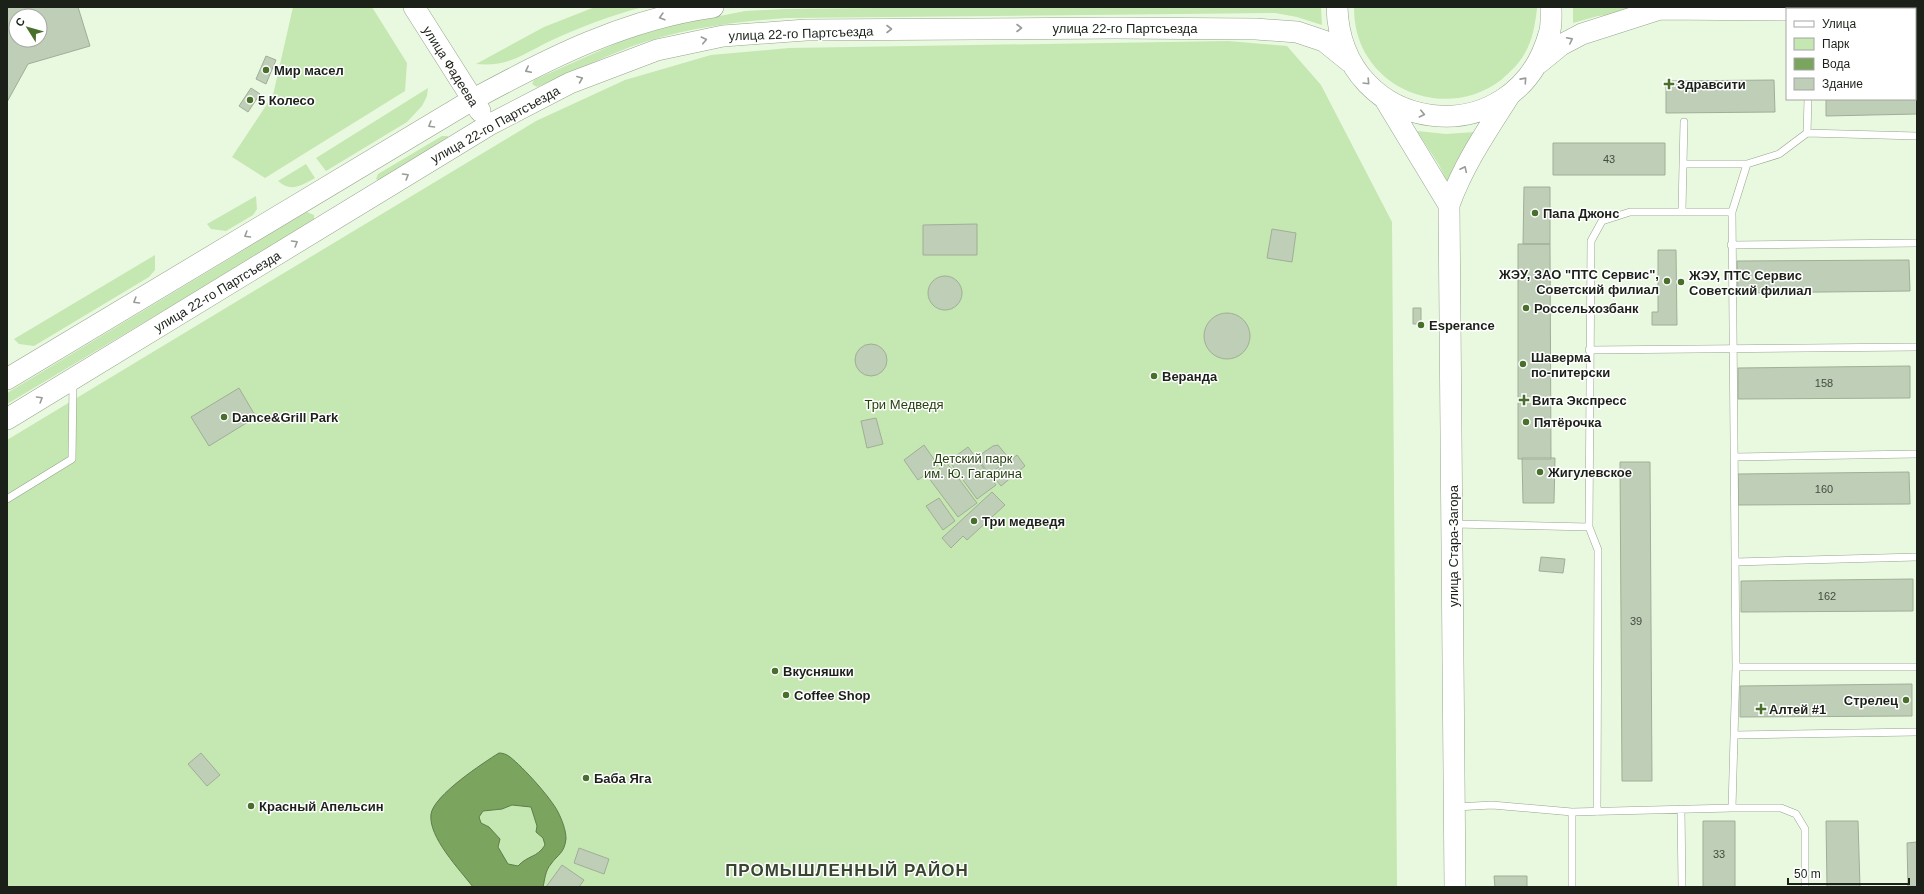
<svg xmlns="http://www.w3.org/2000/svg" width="1924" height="894" font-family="Helvetica,sans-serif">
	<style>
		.green { fill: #c5e7b1 }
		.water { fill: #7ba45f; stroke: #5e7d4a; fill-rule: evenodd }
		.building { fill: #bfceb6; stroke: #a0ae97; fill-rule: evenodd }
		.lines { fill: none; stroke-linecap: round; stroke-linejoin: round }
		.lane-casing { stroke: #96a48d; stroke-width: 8 }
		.secondary-casing { stroke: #96a48d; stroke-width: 22 }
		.lane { stroke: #fff; stroke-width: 7 }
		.secondary { stroke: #fff; stroke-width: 21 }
		.oneway { stroke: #989b97 }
		.poi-dot { fill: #486f2b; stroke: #fff; stroke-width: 1.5 }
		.labels { text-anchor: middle; stroke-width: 3; stroke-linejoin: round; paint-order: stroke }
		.number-label { font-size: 11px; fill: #444c40 }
		.street-label { font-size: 13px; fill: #1b2118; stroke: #fff }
		.poi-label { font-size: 13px; font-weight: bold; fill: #1b2118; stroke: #fff; text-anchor: start }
		.park-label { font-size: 13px; fill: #25400e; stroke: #fff }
		.district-label { font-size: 17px; font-weight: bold; letter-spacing: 1px; fill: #394531; stroke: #fff }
	</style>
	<rect width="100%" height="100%" fill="#e9f9e0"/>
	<path class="green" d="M 293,7 L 372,7 L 407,63 L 405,91 L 265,178 L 232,157 L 273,95 Z
		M 595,7 L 643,7 C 611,15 578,28 548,42 C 522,55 507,67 476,64 L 544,27 Z
		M 974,7 L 1321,7 L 1322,25 L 1297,17 L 1275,13 L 786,18 C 733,22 680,29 630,47 C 599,59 568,74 537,87 L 532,84 L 534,80 L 626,39 L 670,26 L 745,11 L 785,9 Z
		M 1354,7 L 1537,7 L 1537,9 C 1535,24 1533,39 1525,53 C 1519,64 1510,72 1501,80 C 1460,112 1398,102 1369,59 C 1358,43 1354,25 1354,7 Z
		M 1573,7 L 1628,7 L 1628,13 L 1598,16 L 1573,23 Z
		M 1228,41 L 1287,46 L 1321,85 L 1392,222 L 1397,887 L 7,887 L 7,440 L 536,121 L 625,80 L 711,55 L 789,48 Z
		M 428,88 L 427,96 L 422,106 L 407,122 L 326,171 L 316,158 Z
		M 1417,131 L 1446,134 L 1475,132 L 1451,189 L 1439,165 Z
		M 442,136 L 448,136 L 446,143 L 381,181 L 376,179 L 378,174 Z
		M 306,164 L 315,178 C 302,185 291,193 278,181 Z
		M 256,196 L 257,209 L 253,215 L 226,231 L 211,229 L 207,224 Z
		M 307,212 L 314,215 L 314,221 L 7,404 L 7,393 Z
		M 155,255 L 155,270 L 149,277 L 34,346 L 19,344 L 14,339 Z"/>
	<path class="water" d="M 499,753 C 503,753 506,754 510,757 C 523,767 551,798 558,812 C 562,820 566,830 566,839 C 564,854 558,854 551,864 C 545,871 545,879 543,887 L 473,887 C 460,870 428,837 431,814 C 434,795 483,763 499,753 ZM 512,805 L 531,807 L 537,826 L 536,832 L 543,838 L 545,845 C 537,858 528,855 518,866 L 508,864 L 498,847 L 500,839 L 489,827 L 481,823 L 479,817 L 483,811 L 502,809 Z"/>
	<path class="building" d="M 7,7 L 78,7 L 90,46 L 28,64 L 7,102 ZM 16,16 L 40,16 L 40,40 L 16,40 Z
		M 266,56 L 276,60 L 266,84 L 256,79 Z
		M 1774,80 L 1775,112 L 1666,113 L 1666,81 Z
		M 1915,85 L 1917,85 L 1917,114 L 1826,116 L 1826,99 L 1915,99 Z
		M 251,88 L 260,94 L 248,112 L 239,106 Z
		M 1553,143 L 1665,143 L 1665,175 L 1553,175 Z
		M 1524,187 L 1550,187 L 1550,244 L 1523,244 Z
		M 977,224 L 977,255 L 923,255 L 923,225 Z
		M 1272,229 L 1296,233 L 1292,262 L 1267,258 Z
		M 1518,244 L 1550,244 L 1551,459 L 1518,459 Z
		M 1658,250 L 1676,250 L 1677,325 L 1652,325 L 1652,312 L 1658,312 Z
		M 1909,260 L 1910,291 L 1738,293 L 1737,261 Z
		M928 293a17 17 0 1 1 34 0a17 17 0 1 1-34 0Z
		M 1413,308 L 1421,308 L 1421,324 L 1413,324 Z
		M1204 336a23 23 0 1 1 46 0a23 23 0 1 1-46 0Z
		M855 360a16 16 0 1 1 32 0a16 16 0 1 1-32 0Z
		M 1910,366 L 1910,398 L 1738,399 L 1738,368 Z
		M 239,388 L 256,417 L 209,446 L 191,417 Z
		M 876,418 L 883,444 L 867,448 L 861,421 Z
		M 924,445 L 938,465 L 918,480 L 904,460 Z
		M 998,445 L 1007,456 L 1006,462 L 989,474 L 977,457 L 993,446 Z
		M 968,447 L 996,485 L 977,499 L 949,461 Z
		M 1017,455 L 1025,466 L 1001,486 L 992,475 Z
		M 1522,458 L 1555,458 L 1554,503 L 1523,503 Z
		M 1620,462 L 1650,462 L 1652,781 L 1622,781 Z
		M 947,463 L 977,503 L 958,517 L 928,477 Z
		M 1909,472 L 1910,504 L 1738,505 L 1738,474 Z
		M 992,492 L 1005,505 L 967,540 L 963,536 L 951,548 L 942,538 Z
		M 939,498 L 955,521 L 943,530 L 926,506 Z
		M 1541,557 L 1565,559 L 1563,573 L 1539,571 Z
		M 1913,579 L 1913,611 L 1741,612 L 1741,581 Z
		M 1912,684 L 1912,716 L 1740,717 L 1740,686 Z
		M 201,753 L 220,775 L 207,786 L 188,764 Z
		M 1703,821 L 1735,821 L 1735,887 L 1703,887 Z
		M 1826,821 L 1858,821 L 1860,887 L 1827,887 Z
		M 1917,842 L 1917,887 L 1908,887 L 1907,843 Z
		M 579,848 L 609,859 L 604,874 L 574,863 Z
		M 562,865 L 584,880 L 579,887 L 546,887 Z
		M 1494,876 L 1527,876 L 1527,887 L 1495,887 Z"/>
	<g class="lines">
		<defs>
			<path id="lane" d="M 1807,133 L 1917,136
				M 1683,164 L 1684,122
				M 1682,211 L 1683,164 L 1747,164
				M 1731,245 L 1917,243
				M 1589,350 L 1917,347
				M 1734,457 L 1917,454
				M 7,499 L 72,459 L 73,383
				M 1453,524 L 1589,527
				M 1735,562 L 1917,557
				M 1736,667 L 1917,667
				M 1734,735 L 1916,732
				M 1456,807 L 1492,805 L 1572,812 L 1732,808 L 1781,808 L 1796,814 L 1805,829 L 1805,887
				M 1732,808 L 1736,667 L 1732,212 L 1747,164 L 1779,154 L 1807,133 L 1808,99
				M 1681,809 L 1682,887
				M 1572,812 L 1572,887
				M 1597,812 L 1598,550 L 1589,527 L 1591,241 L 1602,221 L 1630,212 L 1732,212"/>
			<path id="secondary" d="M 414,7 L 480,111
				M 1337,7 C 1341,137 1515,157 1549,34 C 1552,26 1551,16 1551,7
				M 1858,9 L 1917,8
				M 1539,63 L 1561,45 L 1582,34 L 1660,9 L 1787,10
				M 1386,101 L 1449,205
				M 7,379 L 472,100 C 549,58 626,19 713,7
				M 7,419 L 489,125 L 570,83 L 657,50 L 723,36 L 806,30 L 1115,28 L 1256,29 L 1297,32 L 1324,41 L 1350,62
				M 1455,887 L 1449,205 C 1464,164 1486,132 1509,96"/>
		</defs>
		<use href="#lane" class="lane-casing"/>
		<use href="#secondary" class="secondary-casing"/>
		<use href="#lane" class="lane"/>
		<use href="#secondary" class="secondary"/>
	</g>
	<defs><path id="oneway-chevron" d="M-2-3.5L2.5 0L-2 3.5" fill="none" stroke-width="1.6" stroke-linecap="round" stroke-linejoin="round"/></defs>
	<g class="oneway">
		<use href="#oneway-chevron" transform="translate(662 17) rotate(164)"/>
		<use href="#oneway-chevron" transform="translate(1019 28)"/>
		<use href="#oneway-chevron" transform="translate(889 29)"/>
		<use href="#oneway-chevron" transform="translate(704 40) rotate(-12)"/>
		<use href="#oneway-chevron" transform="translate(1570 40) rotate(-27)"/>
		<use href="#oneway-chevron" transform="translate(528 70) rotate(153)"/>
		<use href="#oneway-chevron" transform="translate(580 79) rotate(-22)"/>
		<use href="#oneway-chevron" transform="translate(1524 80) rotate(-48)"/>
		<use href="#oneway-chevron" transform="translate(1367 82) rotate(46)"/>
		<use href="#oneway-chevron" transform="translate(1422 114) rotate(13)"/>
		<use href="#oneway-chevron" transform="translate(431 125) rotate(149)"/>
		<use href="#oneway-chevron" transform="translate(1464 169) rotate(-64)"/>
		<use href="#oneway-chevron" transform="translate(406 176) rotate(-31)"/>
		<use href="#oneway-chevron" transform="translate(247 235) rotate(149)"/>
		<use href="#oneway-chevron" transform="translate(295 243) rotate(-31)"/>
		<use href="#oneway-chevron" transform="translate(136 301) rotate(149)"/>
		<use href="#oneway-chevron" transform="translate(40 399) rotate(-31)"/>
	</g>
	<g class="poi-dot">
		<circle cx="266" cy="70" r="4"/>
		<path d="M1667 78h4v4h4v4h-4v4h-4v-4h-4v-4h4z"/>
		<circle cx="250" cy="100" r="4"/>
		<circle cx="1535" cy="213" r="4"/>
		<circle cx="1667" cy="281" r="4"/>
		<circle cx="1681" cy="282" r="4"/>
		<circle cx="1526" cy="308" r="4"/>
		<circle cx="1421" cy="325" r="4"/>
		<circle cx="1523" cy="364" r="4"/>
		<circle cx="1154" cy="376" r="4"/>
		<path d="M1522 394h4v4h4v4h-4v4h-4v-4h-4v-4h4z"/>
		<circle cx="224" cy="417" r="4"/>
		<circle cx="1526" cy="422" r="4"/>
		<circle cx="1540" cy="472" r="4"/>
		<circle cx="974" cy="521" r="4"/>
		<circle cx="775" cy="671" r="4"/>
		<circle cx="786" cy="695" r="4"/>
		<circle cx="1906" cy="700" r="4"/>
		<path d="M1759 703h4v4h4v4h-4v4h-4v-4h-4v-4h4z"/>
		<circle cx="586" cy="778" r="4"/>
		<circle cx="251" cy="806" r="4"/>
	</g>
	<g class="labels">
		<g class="number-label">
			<text x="1609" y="163">43</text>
			<text x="1824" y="387">158</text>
			<text x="1824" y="493">160</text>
			<text x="1827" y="600">162</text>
			<text x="1636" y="625">39</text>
			<text x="1719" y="858">33</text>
		</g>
		<g class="street-label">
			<text x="1125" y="33">улица 22-го Партсъезда</text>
			<text transform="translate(801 33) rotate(-2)" y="5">улица 22-го Партсъезда</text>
			<text transform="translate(451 66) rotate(58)" y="5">улица Фадеева</text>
			<text transform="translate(495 124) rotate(-29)" y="5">улица 22-го Партсъезда</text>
			<text transform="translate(217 291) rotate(-31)" y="5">улица 22-го Партсъезда</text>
			<text transform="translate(1453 546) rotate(-90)" y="5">улица Стара-Загора</text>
		</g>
		<g class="poi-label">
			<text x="274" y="75">Мир масел</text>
			<text x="1677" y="89">Здравсити</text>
			<text x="258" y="105">5 Колесо</text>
			<text x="1543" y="218">Папа Джонс</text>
			<text x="1659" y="279" text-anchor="end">ЖЭУ, ЗАО "ПТС Сервис",<tspan x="1659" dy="15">Советский филиал</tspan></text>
			<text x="1689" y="280">ЖЭУ, ПТС Сервис<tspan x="1689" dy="15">Советский филиал</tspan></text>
			<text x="1534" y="313">Россельхозбанк</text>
			<text x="1429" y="330">Esperance</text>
			<text x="1531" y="362">Шаверма<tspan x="1531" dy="15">по-питерски</tspan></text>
			<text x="1162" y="381">Веранда</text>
			<text x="1532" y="405">Вита Экспресс</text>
			<text x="232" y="422">Dance&amp;Grill Park</text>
			<text x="1534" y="427">Пятёрочка</text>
			<text x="1548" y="477">Жигулевское</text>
			<text x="982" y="526">Три медведя</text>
			<text x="783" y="676">Вкусняшки</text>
			<text x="794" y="700">Coffee Shop</text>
			<text x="1898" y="705" text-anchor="end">Стрелец</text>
			<text x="1769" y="714">Алтей #1</text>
			<text x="594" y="783">Баба Яга</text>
			<text x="259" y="811">Красный Апельсин</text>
		</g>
		<g class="park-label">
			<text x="904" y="409">Три Медведя</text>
			<text x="973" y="463">Детский парк<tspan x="973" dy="15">им. Ю. Гагарина</tspan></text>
		</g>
		<g class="district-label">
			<text x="847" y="876">ПРОМЫШЛЕННЫЙ РАЙОН</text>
		</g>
	</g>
	<rect width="1924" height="894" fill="none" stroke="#1b2118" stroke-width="16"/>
	<rect x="1786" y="8" width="130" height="92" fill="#ffffff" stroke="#a4a6a3"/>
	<rect x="1794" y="21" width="20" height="6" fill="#ffffff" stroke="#a4a6a3"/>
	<text x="1822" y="28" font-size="12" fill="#1b2118">Улица</text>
	<rect x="1794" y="38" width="20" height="12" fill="#c5e7b1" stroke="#a4a6a3"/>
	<text x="1822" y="48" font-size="12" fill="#1b2118">Парк</text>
	<rect x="1794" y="58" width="20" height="12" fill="#7ba45f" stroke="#a4a6a3"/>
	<text x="1822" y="68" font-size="12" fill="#1b2118">Вода</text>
	<rect x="1794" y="78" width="20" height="12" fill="#bfceb6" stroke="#a4a6a3"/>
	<text x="1822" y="88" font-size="12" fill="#1b2118">Здание</text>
	<g transform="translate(28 28) rotate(307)"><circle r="19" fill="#ffffff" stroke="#a4a6a3"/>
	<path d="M0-3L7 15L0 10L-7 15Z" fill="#486f2b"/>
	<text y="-6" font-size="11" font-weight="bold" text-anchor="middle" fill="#1b2118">С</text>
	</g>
	<path d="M1788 878v6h121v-6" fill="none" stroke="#1b2118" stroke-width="2"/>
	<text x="1794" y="878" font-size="12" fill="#1b2118" stroke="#ffffff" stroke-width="3" paint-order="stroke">50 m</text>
</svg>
